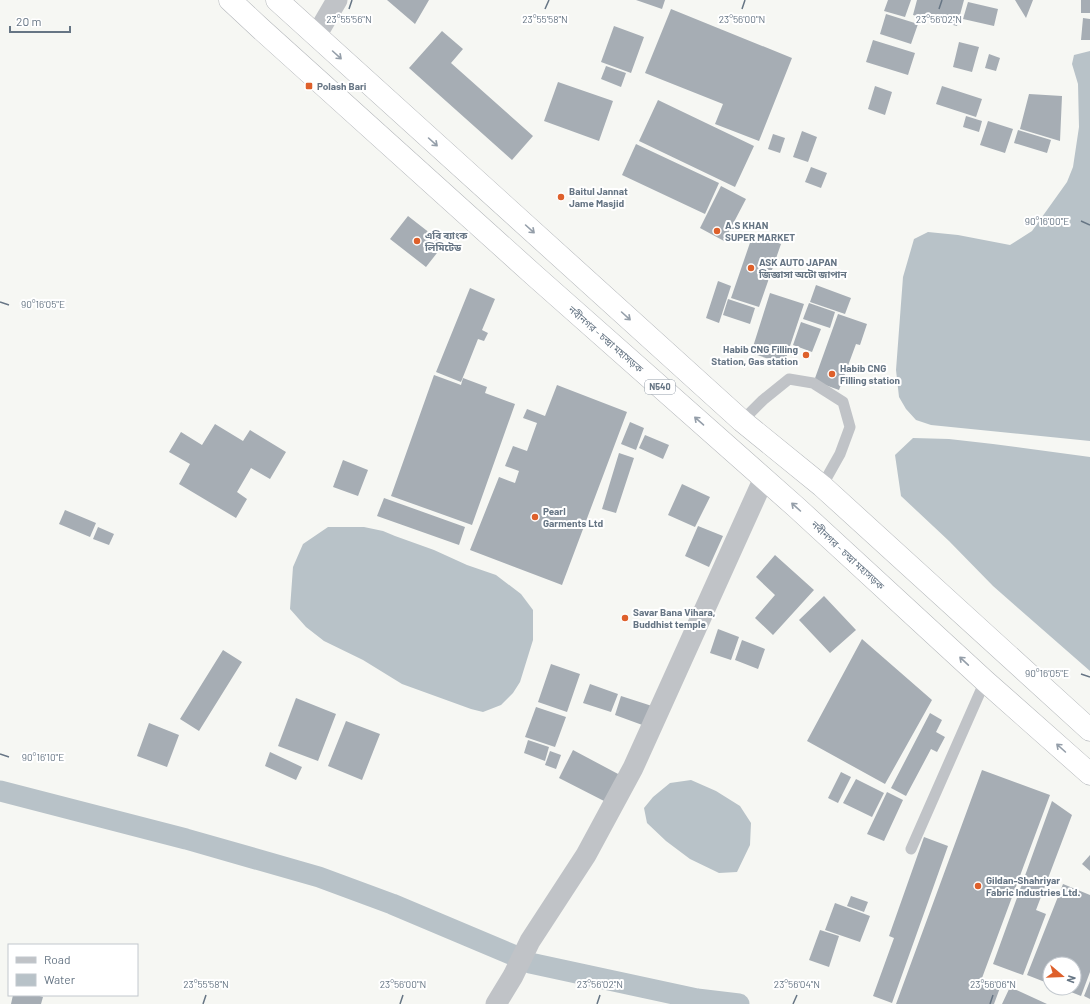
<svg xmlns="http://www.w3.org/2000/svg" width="1090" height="1004" font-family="Barlow,'Noto Sans Bengali',sans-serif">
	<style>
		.water { fill: #b8c2c8 }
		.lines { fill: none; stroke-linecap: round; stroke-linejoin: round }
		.canal { stroke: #b8c2c8; stroke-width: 21 }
		.building { fill: #a6adb4 }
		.trunk-casing { stroke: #b3b6ba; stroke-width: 23 }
		.service { stroke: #c0c3c7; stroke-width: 11 }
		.minor { stroke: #c0c3c7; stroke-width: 21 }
		.trunk { stroke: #fff; stroke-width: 22 }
		.oneway { stroke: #949ea9 }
		.ticks { fill: none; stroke: #667584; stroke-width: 1.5 }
		.poi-dot { fill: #de602b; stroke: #fff; stroke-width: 1.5 }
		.labels { text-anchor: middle; stroke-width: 4; stroke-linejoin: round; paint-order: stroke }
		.shield { fill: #fff; stroke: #949ea9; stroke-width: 1 }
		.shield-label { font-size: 9px; font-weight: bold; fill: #667584 }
		.poi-label { font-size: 10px; font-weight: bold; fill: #667584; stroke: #fff; text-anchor: start }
		.street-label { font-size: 10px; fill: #667584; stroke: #fff }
		.ticks-label { font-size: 10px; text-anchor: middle; fill: #667584; stroke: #fff; stroke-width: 4; stroke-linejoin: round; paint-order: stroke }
	</style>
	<rect width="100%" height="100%" fill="#f6f7f3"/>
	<path class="water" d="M 1090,51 L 1090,441 L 931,425 L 916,420 L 906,409 L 899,397 L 896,370 L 903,277 L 914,239 L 928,232 L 958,235 L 1010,245 L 1032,231 L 1067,182 L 1073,167 L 1079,127 L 1078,84 L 1072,64 L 1074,55 Z
		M 913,438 L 949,439 L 993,444 L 1090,457 L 1090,671 L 993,586 L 949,541 L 901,496 L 895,455 Z
		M 328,527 L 364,527 L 383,531 L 395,536 L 434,550 L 467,565 L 496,575 L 521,594 L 533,610 L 533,640 L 520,682 L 513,693 L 501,705 L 483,712 L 471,709 L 402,684 L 363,660 L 324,641 L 306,627 L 290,609 L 293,567 L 303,544 Z
		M 691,780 L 716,791 L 740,806 L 751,823 L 750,845 L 737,872 L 719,873 L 690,859 L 666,841 L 647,823 L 644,808 L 653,797 L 670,783 Z"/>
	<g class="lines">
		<path class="canal" d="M 0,791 L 186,839 L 319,877 L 392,904 L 513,955
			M 530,963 L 697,999 L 739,1004"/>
	</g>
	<path class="building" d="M 387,0 L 429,0 L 415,24 Z
		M 636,0 L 665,0 L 662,9 Z
		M 888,0 L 911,0 L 905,17 L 884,11 Z
		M 917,0 L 964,0 L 957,26 L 913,15 Z
		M 1015,0 L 1033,0 L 1026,18 Z
		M 1081,0 L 1090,0 L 1090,13 L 1081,13 Z
		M 968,2 L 998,9 L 994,26 L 963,19 Z
		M 671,9 L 792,58 L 759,141 L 715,124 L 723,104 L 645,73 Z
		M 886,14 L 918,24 L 911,44 L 880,34 Z
		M 1083,18 L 1090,19 L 1090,40 L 1081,40 Z
		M 614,26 L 644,37 L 631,73 L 601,62 Z
		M 442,31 L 463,49 L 451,63 L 533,136 L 512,160 L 409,68 Z
		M 873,40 L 915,53 L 908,75 L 866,62 Z
		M 959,42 L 979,47 L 972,72 L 953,67 Z
		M 989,54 L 1000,58 L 996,71 L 985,68 Z
		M 606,66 L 626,73 L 621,87 L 601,79 Z
		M 558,82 L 613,101 L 599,141 L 544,121 Z
		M 875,86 L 892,92 L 885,115 L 868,109 Z
		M 942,86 L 982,99 L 976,117 L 936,104 Z
		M 1029,94 L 1062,96 L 1060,141 L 1020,129 Z
		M 658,100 L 754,146 L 735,187 L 639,141 Z
		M 966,116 L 982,121 L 979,132 L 963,127 Z
		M 988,121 L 1013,129 L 1005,153 L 980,145 Z
		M 1018,130 L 1051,140 L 1047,153 L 1014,143 Z
		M 802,131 L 817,137 L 808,162 L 793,157 Z
		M 773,134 L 785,138 L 780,153 L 768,149 Z
		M 636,144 L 719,183 L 705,214 L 622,175 Z
		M 811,167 L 827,173 L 821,188 L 805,182 Z
		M 721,186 L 746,199 L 724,241 L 700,228 Z
		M 408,216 L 444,244 L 426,267 L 390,239 Z
		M 753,234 L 781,244 L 759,307 L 731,298 Z
		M 718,281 L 731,286 L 719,323 L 706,318 Z
		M 816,285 L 851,298 L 845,314 L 810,302 Z
		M 470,288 L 495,299 L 482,330 L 488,333 L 484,341 L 478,339 L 461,382 L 436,372 Z
		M 770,293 L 804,304 L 784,364 L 751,353 Z
		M 728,299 L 755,308 L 750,324 L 723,315 Z
		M 809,303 L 835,312 L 830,328 L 803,319 Z
		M 838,314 L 867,324 L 860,345 L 856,344 L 839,390 L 814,381 Z
		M 801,322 L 821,329 L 812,352 L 793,345 Z
		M 434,375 L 461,385 L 463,378 L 487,387 L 485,393 L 515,404 L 472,525 L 391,496 Z
		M 557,385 L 627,412 L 562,585 L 470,550 L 499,477 L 515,483 L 519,471 L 505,466 L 513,446 L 527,451 L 537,423 L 523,418 L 527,409 L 545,416 Z
		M 630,422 L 644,428 L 636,450 L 621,444 Z
		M 215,424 L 243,441 L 250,430 L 286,452 L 270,479 L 251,468 L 237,492 L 247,499 L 236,518 L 179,484 L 190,464 L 169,452 L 181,432 L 202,445 Z
		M 645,435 L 669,445 L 663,459 L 639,448 Z
		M 619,453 L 634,458 L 616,513 L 602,509 Z
		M 343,460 L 368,470 L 358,496 L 333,487 Z
		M 682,484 L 710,497 L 695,527 L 668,515 Z
		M 384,498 L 465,527 L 459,545 L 377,516 Z
		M 65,510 L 96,523 L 90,537 L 59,524 Z
		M 698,526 L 723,536 L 709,567 L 685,556 Z
		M 98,527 L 114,534 L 109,545 L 93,539 Z
		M 775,555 L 814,590 L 773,635 L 755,618 L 775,595 L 756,577 Z
		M 824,596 L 856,630 L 830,653 L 799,620 Z
		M 718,629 L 739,637 L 731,660 L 710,653 Z
		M 862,639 L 932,700 L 885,784 L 807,741 Z
		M 742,640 L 765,649 L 758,669 L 735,660 Z
		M 223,650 L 242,662 L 199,731 L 180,719 Z
		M 551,664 L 580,674 L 567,712 L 538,702 Z
		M 590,684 L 618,694 L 611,712 L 583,703 Z
		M 621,696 L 652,706 L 645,726 L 615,715 Z
		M 296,698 L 336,714 L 318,761 L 278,746 Z
		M 536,707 L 566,717 L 555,747 L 525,737 Z
		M 930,713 L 942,720 L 936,732 L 945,737 L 937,752 L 931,749 L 906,796 L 891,788 Z
		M 346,721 L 380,734 L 362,780 L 328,766 Z
		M 149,723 L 179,735 L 167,767 L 137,756 Z
		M 528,740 L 549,747 L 545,761 L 524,753 Z
		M 573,750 L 620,775 L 606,802 L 559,778 Z
		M 550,751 L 561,755 L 556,769 L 545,765 Z
		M 270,752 L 302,767 L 296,780 L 265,766 Z
		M 982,770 L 1050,795 L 982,978 L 1001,985 L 994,1004 L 896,1004 Z
		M 841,772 L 851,777 L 838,803 L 828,798 Z
		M 856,779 L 884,793 L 872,817 L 843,803 Z
		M 887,792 L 903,800 L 884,841 L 867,834 Z
		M 1052,801 L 1072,815 L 1036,910 L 1046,914 L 1023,975 L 993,964 Z
		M 924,837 L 948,846 L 892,1003 L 873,996 L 894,938 L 889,936 Z
		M 1090,855 L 1090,871 L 1082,864 Z
		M 1063,884 L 1090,895 L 1090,972 L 1081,996 L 1061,988 L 1074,988 L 1074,964 L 1050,964 L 1050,984 L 1027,975 Z
		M 851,896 L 868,902 L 864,912 L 847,906 Z
		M 835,903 L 870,916 L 860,942 L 825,930 Z
		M 820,930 L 839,936 L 829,967 L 809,960 Z
		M 1090,981 L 1090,999 L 1084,996 Z
		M 1010,987 L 1047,1004 L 1002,1004 Z
		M 13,995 L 36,995 L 43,997 L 41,1004 L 11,1004 Z"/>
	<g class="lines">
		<defs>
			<path id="trunk" d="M 230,0 L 260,28 L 535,276 L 796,507 L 985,681 L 1090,774
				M 277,0 L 742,421 L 822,486 L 1090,730"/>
		</defs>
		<use href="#trunk" class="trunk-casing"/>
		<path class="service" d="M 742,421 L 763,400 L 789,379 L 813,383 L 843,402 L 850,427 L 840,454 L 822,486
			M 911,849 L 985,681"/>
		<path class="minor" d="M 316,36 L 337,0
			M 496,1004 L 513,976 L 530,941 L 586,855 L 633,768 L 764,478"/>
		<use href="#trunk" class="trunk"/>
	</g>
	<defs><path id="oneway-shaft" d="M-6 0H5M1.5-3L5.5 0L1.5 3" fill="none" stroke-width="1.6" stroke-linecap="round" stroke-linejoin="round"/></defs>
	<g class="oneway">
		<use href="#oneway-shaft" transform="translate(337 55) rotate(42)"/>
		<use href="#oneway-shaft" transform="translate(433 142) rotate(42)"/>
		<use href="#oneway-shaft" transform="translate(530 229) rotate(42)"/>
		<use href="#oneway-shaft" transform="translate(626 316) rotate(42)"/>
		<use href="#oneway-shaft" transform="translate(699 421) rotate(-139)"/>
		<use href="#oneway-shaft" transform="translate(796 507) rotate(-138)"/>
		<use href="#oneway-shaft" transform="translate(964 661) rotate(-137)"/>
		<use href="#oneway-shaft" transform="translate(1061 748) rotate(-138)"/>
	</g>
	<path class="ticks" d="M 349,9 L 352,0M 545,9 L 549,0M 742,9 L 745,0M 939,9 L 942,0M 1081,221 L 1090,225M 0,302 L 9,305M 1081,674 L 1090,677M 0,754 L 9,757M 203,1004 L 206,995M 400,1004 L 403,995M 597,1004 L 600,995M 793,1004 L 797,995M 990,1004 L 993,995"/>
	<g class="poi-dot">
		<rect x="305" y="82" width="8" height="8" rx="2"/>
		<circle cx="561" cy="197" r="4"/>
		<circle cx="717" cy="231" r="4"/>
		<circle cx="417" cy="241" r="4"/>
		<circle cx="751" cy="268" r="4"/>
		<circle cx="806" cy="355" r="4"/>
		<circle cx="832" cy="374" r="4"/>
		<circle cx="535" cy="517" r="4"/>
		<circle cx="625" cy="618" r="4"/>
		<circle cx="978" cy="886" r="4"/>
	</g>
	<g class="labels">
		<rect class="shield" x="645" y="380" width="30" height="14" rx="3"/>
		<g class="shield-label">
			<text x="660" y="390">N540</text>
		</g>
		<g class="poi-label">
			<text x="317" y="90">Polash Bari</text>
			<text x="569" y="195">Baitul Jannat<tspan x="569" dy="12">Jame Masjid</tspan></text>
			<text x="725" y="229">A.S KHAN<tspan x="725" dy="12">SUPER MARKET</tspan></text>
			<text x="425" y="239">এবি ব্যাংক<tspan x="425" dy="12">লিমিটেড</tspan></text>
			<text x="759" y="266">ASK AUTO JAPAN<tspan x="759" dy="12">জিজ্ঞাসা অটো জাপান</tspan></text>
			<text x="798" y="353" text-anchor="end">Habib CNG Filling<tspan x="798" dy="12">Station, Gas station</tspan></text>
			<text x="840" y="372">Habib CNG<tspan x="840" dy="12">Filling station</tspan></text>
			<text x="543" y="515">Pearl<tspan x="543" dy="12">Garments Ltd</tspan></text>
			<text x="633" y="616">Savar Bana Vihara,<tspan x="633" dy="12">Buddhist temple</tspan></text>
			<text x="986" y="884">Gildan-Shahriyar<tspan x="986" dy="12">Fabric Industries Ltd.</tspan></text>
		</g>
		<g class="street-label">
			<text transform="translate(606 339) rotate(41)" y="4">নবীনগর - চন্দ্রা মহাসড়ক</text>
			<text transform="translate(848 555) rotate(43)" y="4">নবীনগর - চন্দ্রা মহাসড়ক</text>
		</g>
	</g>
	<g class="ticks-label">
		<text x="349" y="23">23°55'56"N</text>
		<text x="545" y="23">23°55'58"N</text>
		<text x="742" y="23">23°56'00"N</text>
		<text x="939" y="23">23°56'02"N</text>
		<text x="1047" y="225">90°16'00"E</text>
		<text x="43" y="308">90°16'05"E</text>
		<text x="1047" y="677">90°16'05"E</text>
		<text x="43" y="761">90°16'10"E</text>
		<text x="206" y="988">23°55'58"N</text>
		<text x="403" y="988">23°56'00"N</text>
		<text x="600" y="988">23°56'02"N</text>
		<text x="797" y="988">23°56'04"N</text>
		<text x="993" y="988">23°56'06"N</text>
	</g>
	<rect x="8" y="944" width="130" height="52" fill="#ffffff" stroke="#c2c8ce"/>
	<rect x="16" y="957" width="20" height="6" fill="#c0c3c7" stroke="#c2c8ce"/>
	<text x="44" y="964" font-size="12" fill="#667584">Road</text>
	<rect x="16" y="974" width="20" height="12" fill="#b8c2c8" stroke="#c2c8ce"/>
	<text x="44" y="984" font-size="12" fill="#667584">Water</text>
	<g transform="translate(1062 976) rotate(109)"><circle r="19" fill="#ffffff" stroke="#c2c8ce"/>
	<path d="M0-3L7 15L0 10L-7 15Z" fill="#de602b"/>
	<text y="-6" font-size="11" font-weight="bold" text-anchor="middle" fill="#667584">N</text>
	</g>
	<path d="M10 26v6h60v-6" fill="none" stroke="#667584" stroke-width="2"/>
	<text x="16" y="26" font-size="12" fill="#667584" stroke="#ffffff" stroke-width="3" paint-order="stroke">20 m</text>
</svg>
